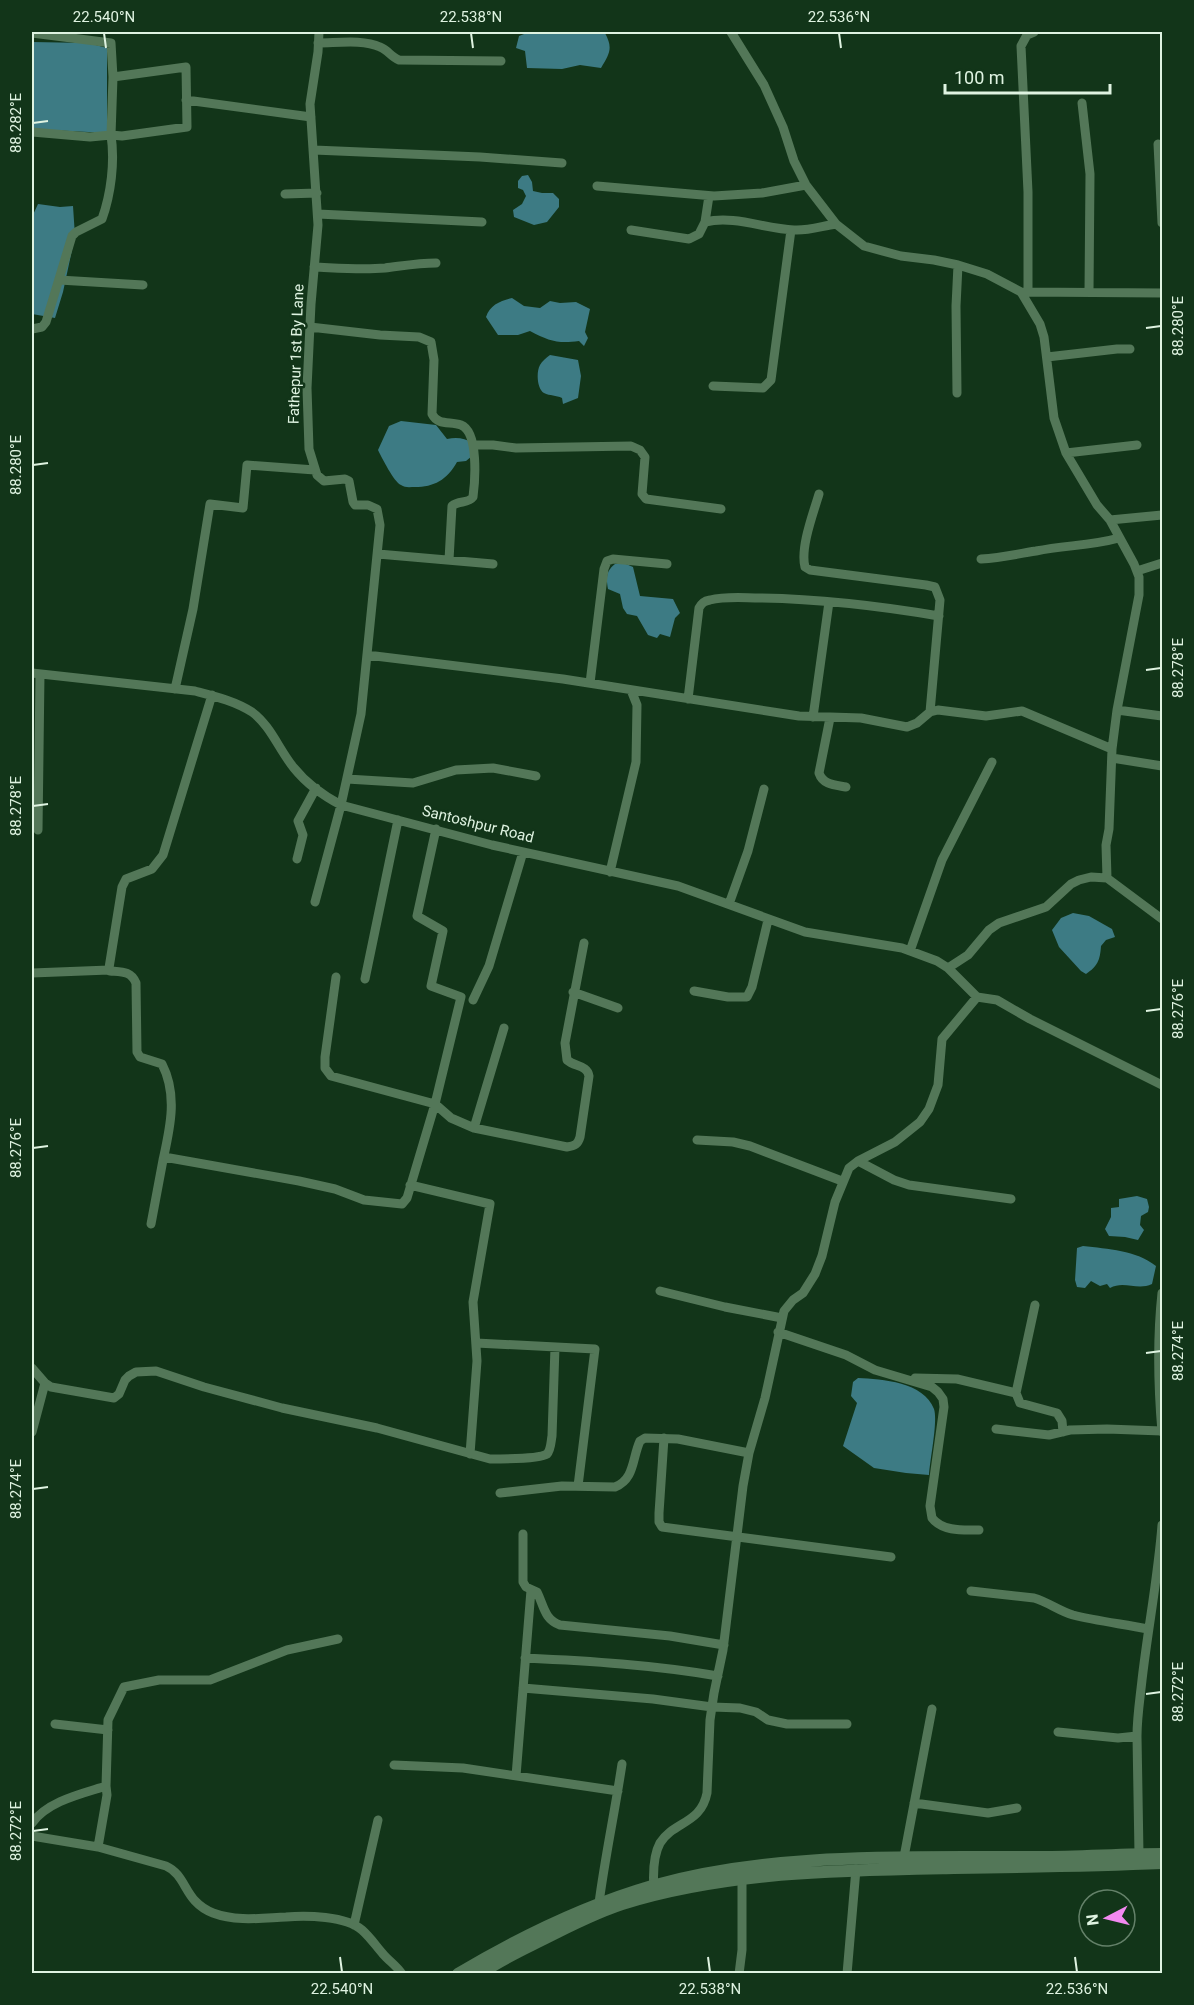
<svg xmlns="http://www.w3.org/2000/svg" width="1194" height="2005" font-family="Roboto,sans-serif">
	<style>
		.water { fill: #3d7b84 }
		.lines { fill: none; stroke-linecap: round; stroke-linejoin: round }
		.minor { stroke: #537758; stroke-width: 9 }
		.tertiary { stroke: #537758; stroke-width: 12 }
		.ticks { fill: none; stroke: #dff3e1; stroke-width: 2 }
		.labels { text-anchor: middle; stroke-width: 5; stroke-linejoin: round; paint-order: stroke }
		.street-label { font-size: 15px; fill: #dff3e1; stroke: #123519 }
		.neatline { fill: none; stroke: #dff3e1; stroke-width: 2 }
		.ticks-label { font-size: 15px; text-anchor: middle; fill: #dff3e1 }
	</style>
	<rect width="100%" height="100%" fill="#123519"/>
	<path class="water" d="M 529,32 L 561,32 L 568,34 L 601,32 L 605,33 C 613,48 610,53 601,68 L 580,65 L 562,69 L 527,68 L 525,51 L 516,48 L 519,36 Z
		M 32,42 L 88,43 L 107,48 L 107,133 L 32,129 Z
		M 528,175 L 532,182 L 533,191 L 542,193 L 553,193 L 559,199 L 559,207 L 547,222 L 534,225 L 514,217 L 513,210 L 522,204 L 526,196 L 523,190 L 518,188 L 518,181 L 522,176 Z
		M 38,204 L 60,207 L 73,206 L 75,236 L 63,292 L 55,318 L 32,314 L 32,217 Z
		M 512,298 L 524,306 L 540,308 L 550,301 L 560,303 L 576,302 L 590,309 L 585,332 L 588,338 L 584,346 L 579,341 C 558,344 549,341 530,331 L 518,335 L 498,335 L 486,317 C 490,305 500,301 512,298 Z
		M 550,355 L 578,360 L 581,376 L 578,398 L 563,404 L 562,398 C 556,395 550,396 544,393 C 537,389 536,372 540,365 C 542,361 546,358 550,355 Z
		M 401,421 L 436,425 L 447,439 C 457,437 464,438 473,443 L 472,456 L 466,461 L 457,462 C 447,480 434,487 415,487 C 410,487 405,488 401,485 C 394,482 382,458 378,450 L 389,426 Z
		M 615,564 L 626,564 L 633,567 L 640,596 L 673,599 L 680,613 L 675,618 L 670,637 L 660,634 L 657,638 L 648,635 L 637,616 L 627,614 L 623,608 L 620,594 L 608,589 C 606,578 606,571 615,564 Z
		M 1073,913 L 1089,916 L 1112,929 L 1115,937 L 1106,940 L 1101,946 C 1100,960 1098,966 1086,974 L 1081,971 L 1059,947 L 1052,930 L 1061,918 Z
		M 1137,1196 L 1147,1199 L 1149,1207 L 1148,1212 L 1141,1216 L 1140,1225 L 1144,1230 L 1138,1240 L 1125,1237 L 1109,1236 L 1105,1229 L 1111,1217 L 1111,1208 L 1119,1207 L 1119,1199 Z
		M 1083,1246 C 1108,1249 1136,1250 1156,1266 L 1152,1284 C 1137,1291 1124,1280 1110,1288 L 1107,1284 L 1100,1286 L 1091,1281 L 1085,1288 L 1077,1287 L 1075,1280 L 1077,1248 Z
		M 858,1378 C 882,1379 924,1382 934,1409 C 938,1421 930,1459 929,1475 L 906,1473 L 874,1468 L 843,1446 L 857,1403 L 851,1396 L 853,1382 Z"/>
	<g class="lines">
		<path class="minor" d="M 731,32 L 764,85 L 783,127 L 794,161 L 806,185 L 836,224 L 864,246 L 901,256 L 934,260 L 958,265 L 987,274 L 1021,292 L 1040,324 L 1044,337 L 1054,418 L 1066,453 L 1097,505 L 1110,520 L 1134,564 L 1139,577 L 1139,595 L 1117,710 L 1112,749 L 1109,829 L 1106,845 L 1107,878
			M 32,33 L 111,43 L 113,77 L 111,135 L 122,136 L 187,127 L 186,67 L 113,77
			M 318,43 C 337,43 363,39 380,47 C 388,50 391,57 399,60 L 501,61
			M 186,100 L 311,117
			M 1082,103 L 1090,174 L 1089,292
			M 32,132 L 90,137 L 111,135 C 115,162 111,194 102,219 L 76,232 L 72,236 L 46,322 L 42,327 L 32,329
			M 1158,144 L 1162,223
			M 314,150 L 480,157 L 562,163
			M 597,186 L 714,196 L 762,193 L 806,185
			M 285,194 L 317,193
			M 318,214 L 482,222
			M 705,222 L 709,196
			M 631,230 L 689,239 L 699,234 L 705,222 C 735,215 765,229 794,230 C 808,231 822,226 836,224
			M 314,267 C 338,268 361,270 385,268 C 402,266 418,263 436,263
			M 59,280 L 143,285
			M 1024,292 L 1162,293
			M 1028,292 L 1028,192 L 1021,46 L 1027,35 L 1034,32
			M 310,327 L 380,335 L 419,337 L 431,342 L 434,360 L 432,414 C 438,426 450,421 461,425 C 479,432 475,482 473,497 C 468,504 459,500 452,506 L 449,560
			M 1047,357 L 1117,349 L 1130,349
			M 713,386 L 763,388 L 771,380 L 791,230
			M 957,393 L 956,306 L 958,265
			M 473,445 L 493,445 L 516,448 L 631,446 L 640,450 L 645,457 L 642,494 L 646,499 L 721,509
			M 1066,453 L 1137,445
			M 819,494 C 813,514 800,548 805,567 L 810,570 L 926,585 L 935,587 L 940,600 L 930,712
			M 1110,520 L 1162,515
			M 378,554 L 493,564
			M 981,559 C 1002,558 1016,554 1036,551 C 1066,545 1090,546 1119,538
			M 1137,571 L 1162,563
			M 367,655 L 563,679 L 799,716 L 861,718 L 907,727 L 917,723 L 930,712 L 938,710 L 986,716 L 1022,711 L 1112,749
			M 32,673 L 195,691 C 214,696 235,701 252,712 C 271,726 279,750 294,768 C 306,783 324,796 341,805 L 492,845 L 678,886 L 805,932 L 902,948 L 937,961 L 948,968 L 977,997 L 997,1000 L 1030,1019 L 1162,1085
			M 590,683 L 604,569 L 607,561 L 613,559 L 667,564
			M 175,689 L 193,609 L 210,504 L 243,508 L 247,465 L 315,470
			M 688,699 L 699,608 C 702,603 704,601 710,600 C 726,596 744,598 760,598 C 820,599 880,606 939,616
			M 1117,710 L 1162,716
			M 813,717 L 829,602
			M 830,718 L 819,773 C 823,785 835,785 846,787
			M 1112,758 L 1162,766
			M 347,779 L 413,783 L 456,770 L 493,768 L 536,776
			M 38,830 L 40,674
			M 297,859 L 303,835 L 298,821 L 316,788
			M 610,872 L 636,762 L 637,705 L 631,690
			M 315,902 L 341,805 L 361,714 L 380,525 L 377,509 L 368,505 L 355,505 L 353,502 L 349,481 L 345,479 L 324,481 L 317,475 L 309,449 L 307,388 L 311,304 L 318,225 L 310,104 L 318,52 L 319,32
			M 729,904 L 748,851 L 764,789
			M 910,951 L 942,860 L 992,762
			M 948,968 L 968,955 L 989,930 L 999,923 L 1046,907 L 1071,884 L 1079,880 L 1091,877 L 1107,878 L 1162,919
			M 32,973 L 109,970
			M 336,977 L 325,1057 L 325,1068 L 331,1076 L 435,1104 L 451,1118 L 474,1128 L 567,1147 C 575,1146 578,1144 580,1137 L 589,1076 C 587,1065 575,1067 567,1060 L 565,1043 L 584,943
			M 365,979 L 398,820
			M 694,991 L 728,997 L 747,997 L 752,987 L 768,920
			M 573,992 L 618,1008
			M 473,1000 L 489,966 L 523,852
			M 474,1128 L 504,1028
			M 697,1140 L 733,1142 L 750,1146 L 842,1181
			M 164,1157 L 299,1181 L 335,1189 L 364,1200 L 402,1204 L 407,1198 L 435,1104 L 461,997 L 431,986 L 443,931 L 417,916 L 436,829
			M 858,1161 L 894,1180 L 909,1185 L 1011,1199
			M 410,1185 L 490,1204 L 473,1302 L 477,1361 L 470,1454
			M 151,1224 C 155,1203 159,1181 163,1160 C 170,1128 178,1095 162,1064 L 140,1057 L 137,1052 L 136,983 C 131,971 122,972 110,971 L 109,968 L 122,887 L 126,879 L 152,869 L 163,855 L 212,695
			M 660,1291 L 725,1307 L 782,1318
			M 1162,1293 C 1157,1339 1158,1385 1162,1432
			M 1035,1305 L 1016,1393 L 1020,1403 L 1057,1413 L 1062,1421 L 1063,1432
			M 778,1332 L 846,1355 L 875,1370 L 932,1387 L 938,1392 L 943,1399 L 944,1407 L 930,1506 L 932,1518 C 943,1532 964,1530 979,1530
			M 476,1343 L 595,1349 L 578,1486
			M 32,1368 L 45,1383 L 51,1387 L 114,1398 L 119,1394 L 125,1380 L 129,1376 L 136,1372 L 156,1371 L 204,1387 L 282,1408 L 377,1428 L 490,1459 C 499,1459 540,1459 547,1454 C 551,1450 551,1441 552,1436 L 555,1347
			M 915,1378 L 957,1379 L 1016,1393
			M 996,1429 L 1049,1435 L 1070,1430 L 1107,1429 L 1162,1431
			M 32,1432 L 45,1383
			M 664,1438 L 659,1513 L 659,1522 L 662,1527 L 891,1557
			M 500,1493 L 562,1486 L 615,1487 C 635,1479 632,1458 640,1441 L 645,1438 L 678,1439 L 749,1453
			M 523,1534 L 523,1582 L 526,1587 L 537,1592 C 544,1606 544,1619 560,1625 L 670,1636 L 724,1645
			M 971,1591 L 1034,1598 C 1048,1602 1059,1611 1073,1615 C 1097,1621 1123,1624 1148,1629
			M 525,1658 C 590,1661 654,1665 718,1676
			M 523,1688 L 653,1699 L 712,1707 L 740,1708 L 756,1712 L 768,1720 L 787,1724 L 847,1724
			M 55,1724 L 108,1730
			M 1058,1732 L 1118,1738 L 1137,1736 C 1137,1717 1140,1699 1142,1680 C 1148,1628 1158,1577 1162,1525
			M 1137,1736 L 1139,1854
			M 394,1765 L 463,1768 L 618,1791
			M 516,1776 L 531,1590
			M 914,1803 L 988,1813 L 1017,1808
			M 32,1823 C 48,1801 81,1794 106,1786
			M 32,1836 L 98,1847 L 166,1866 C 188,1876 183,1901 213,1913 C 237,1922 262,1918 286,1917 C 306,1915 346,1916 362,1930 C 370,1937 376,1946 383,1954 C 389,1961 397,1966 402,1974
			M 98,1847 L 107,1795 L 106,1786 L 108,1720 L 124,1687 L 159,1680 L 210,1680 L 287,1650 L 338,1639
			M 904,1857 L 932,1709
			M 654,1890 C 653,1876 653,1856 660,1843 C 674,1821 701,1824 707,1793 L 710,1720 L 714,1693 L 723,1650 L 743,1486 L 749,1453 L 765,1398 L 784,1311 L 793,1300 L 803,1293 L 815,1274 L 822,1256 L 835,1202 L 849,1168 L 858,1161 L 895,1142 L 920,1122 L 929,1109 L 938,1085 L 942,1039 L 977,997
			M 599,1903 C 605,1857 615,1811 622,1764
			M 354,1925 L 378,1820
			M 739,1974 L 742,1950 L 742,1880
			M 847,1974 L 856,1869"/>
		<path class="tertiary" d="M 458,1974 C 520,1937 583,1906 652,1886 C 777,1851 911,1858 1040,1857 C 1081,1857 1122,1854 1162,1854
			M 480,1974 C 500,1960 522,1950 544,1939 C 569,1926 595,1913 622,1904 C 727,1871 845,1870 954,1868 C 1024,1867 1093,1866 1162,1863"/>
	</g>
	<path class="ticks" d="M 104,33 L 106,48M 471,33 L 473,48M 839,33 L 841,48M 33,123 L 48,121M 1146,328 L 1161,326M 33,465 L 48,463M 1146,670 L 1161,668M 33,806 L 48,804M 1146,1011 L 1161,1009M 33,1148 L 48,1146M 1146,1353 L 1161,1351M 33,1489 L 48,1487M 1146,1694 L 1161,1692M 33,1831 L 48,1829M 340,1957 L 342,1972M 708,1957 L 710,1972M 1075,1957 L 1077,1972"/>
	<g class="labels">
		<g class="street-label">
			<text transform="translate(296 354) rotate(-88)" y="5">Fathepur 1st By Lane</text>
			<text transform="translate(478 824) rotate(14)" y="5">Santoshpur Road</text>
		</g>
	</g>
	<rect width="1194" height="2005" fill="none" stroke="#123519" stroke-width="66"/>
	<g transform="translate(1107 1918) rotate(263)"><circle r="28" fill="#123519" stroke="#648169" stroke-width="1.5"/>
	<path d="M0-4.5L10 22L0 15L-10 22Z" fill="#f389f1"/>
	<text y="-9" font-size="16" font-weight="bold" text-anchor="middle" fill="#dff3e1">N</text>
	</g>
	<path d="M945 84v9h165v-9" fill="none" stroke="#dff3e1" stroke-width="3"/>
	<text x="954" y="84" font-size="18" fill="#dff3e1" stroke="#123519" stroke-width="4.5" paint-order="stroke">100 m</text>
	<rect x="33" y="33" width="1128" height="1939" class="neatline"/>
	<g class="ticks-label">
		<text x="104" y="22">22.540°N</text>
		<text x="471" y="22">22.538°N</text>
		<text x="839" y="22">22.536°N</text>
		<text transform="translate(16 123) rotate(-90)" y="5">88.282°E</text>
		<text transform="translate(1178 326) rotate(-90)" y="5">88.280°E</text>
		<text transform="translate(16 465) rotate(-90)" y="5">88.280°E</text>
		<text transform="translate(1178 668) rotate(-90)" y="5">88.278°E</text>
		<text transform="translate(16 806) rotate(-90)" y="5">88.278°E</text>
		<text transform="translate(1178 1009) rotate(-90)" y="5">88.276°E</text>
		<text transform="translate(16 1148) rotate(-90)" y="5">88.276°E</text>
		<text transform="translate(1178 1351) rotate(-90)" y="5">88.274°E</text>
		<text transform="translate(16 1489) rotate(-90)" y="5">88.274°E</text>
		<text transform="translate(1178 1692) rotate(-90)" y="5">88.272°E</text>
		<text transform="translate(16 1831) rotate(-90)" y="5">88.272°E</text>
		<text x="342" y="1994">22.540°N</text>
		<text x="710" y="1994">22.538°N</text>
		<text x="1077" y="1994">22.536°N</text>
	</g>
</svg>
